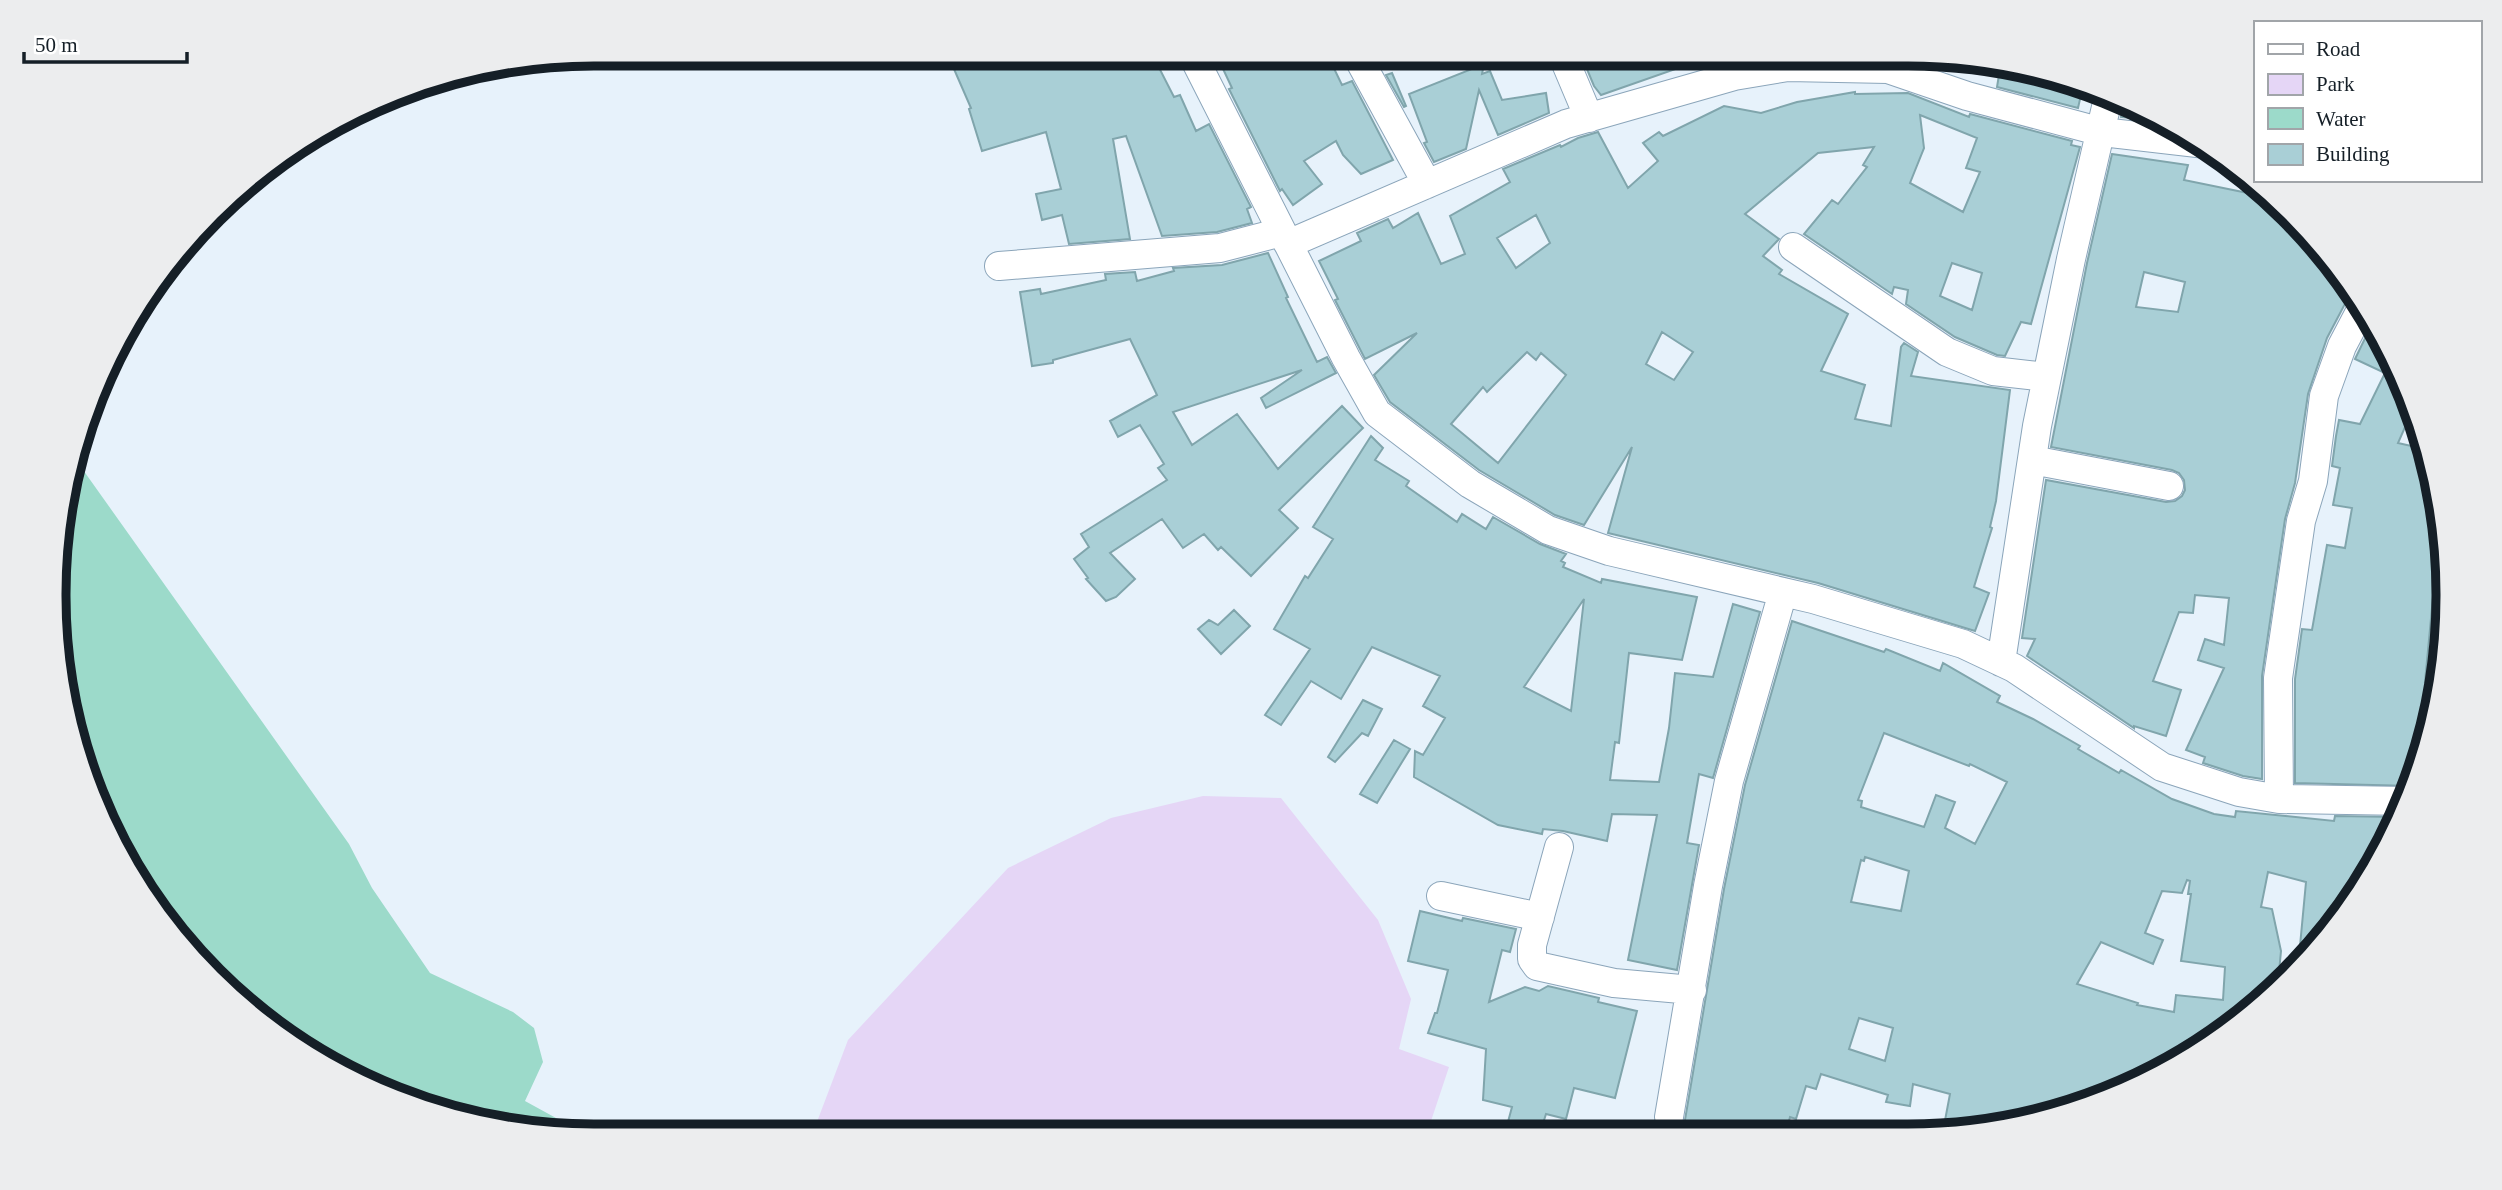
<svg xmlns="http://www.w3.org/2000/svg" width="2502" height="1190" font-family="'Times New Roman',serif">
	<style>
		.green { fill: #e5d6f6 }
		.water { fill: #9cdaca }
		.building { fill: #a9cfd6; stroke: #80a5ac; stroke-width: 2; fill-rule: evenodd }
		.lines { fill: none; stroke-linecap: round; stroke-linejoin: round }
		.minor-casing { stroke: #8ba5ba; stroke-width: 30 }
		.minor { stroke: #fff; stroke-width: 28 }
		.rim { fill: none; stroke: #151f27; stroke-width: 9 }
	</style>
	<rect width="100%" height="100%" fill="#e7f2fb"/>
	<path class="green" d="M 1203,796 L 1281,798 L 1378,920 L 1411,999 L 1399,1049 L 1449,1067 L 1427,1133 L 812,1135 L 848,1040 L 1008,868 L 1111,818 Z"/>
	<path class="water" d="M 76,460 L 349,844 L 372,888 L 430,973 L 513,1012 L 534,1028 L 543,1062 L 525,1101 L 587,1135 L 490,1125 L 388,1095 L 239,1002 L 127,865 L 65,700 L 54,595 L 65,490 Z"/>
	<path class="building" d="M 950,54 L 970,54 L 973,60 L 987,54 L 1152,54 L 1174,97 L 1180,95 L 1196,131 L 1209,124 L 1251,207 L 1247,209 L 1252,223 L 1217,232 L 1162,236 L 1126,136 L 1113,139 L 1130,239 L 1069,244 L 1062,215 L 1042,220 L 1036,194 L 1061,189 L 1046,132 L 982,151 L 969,109 L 971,108 L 954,69 L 957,67 Z
		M 1216,54 L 1327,54 L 1342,85 L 1352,81 L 1393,160 L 1361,174 L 1343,155 L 1336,141 L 1304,161 L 1322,184 L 1293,205 L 1282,189 L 1280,191 L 1229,89 L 1232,88 Z
		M 1606,54 L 1709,54 L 1710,57 L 1601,95 L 1594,86 L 1584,62 Z
		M 2001,63 L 2012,65 L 2083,86 L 2078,108 L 1997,87 Z
		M 1484,64 L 1482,74 L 1490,71 L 1502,100 L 1546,93 L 1549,113 L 1498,135 L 1479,90 L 1466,149 L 1434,162 L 1424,143 L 1427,142 L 1409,94 Z
		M 1392,73 L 1406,106 L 1404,107 L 1386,75 Z
		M 1855,92 L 1855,94 L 1908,93 L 1969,117 L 1970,114 L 2072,141 L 2071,145 L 2080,147 L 2031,324 L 2021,322 L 2005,356 L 1997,355 L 1955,337 L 1906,304 L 1908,290 L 1894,287 L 1892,294 L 1804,234 L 1832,200 L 1838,204 L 1867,167 L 1863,165 L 1874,147 L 1818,153 L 1745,214 L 1779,239 L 1763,256 L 1782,270 L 1779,274 L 1848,314 L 1821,371 L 1865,385 L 1855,419 L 1891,426 L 1901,347 L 1904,343 L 1918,352 L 1911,376 L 2010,390 L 1996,501 L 1990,527 L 1992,528 L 1974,587 L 1989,593 L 1975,631 L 1818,583 L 1608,533 L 1632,447 L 1584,525 L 1555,515 L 1479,470 L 1390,402 L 1374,375 L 1417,333 L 1365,359 L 1335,300 L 1338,299 L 1319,261 L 1361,241 L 1357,233 L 1388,219 L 1393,228 L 1418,213 L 1441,264 L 1465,254 L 1450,216 L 1510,182 L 1503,169 L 1560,145 L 1561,147 L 1578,138 L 1598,132 L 1628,188 L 1658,161 L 1643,143 L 1659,132 L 1663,136 L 1724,106 L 1761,113 L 1797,102 ZM 1920,115 L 1977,138 L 1966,168 L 1980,172 L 1963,212 L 1910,183 L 1924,148 ZM 1536,215 L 1550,243 L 1516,268 L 1497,238 ZM 1952,263 L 1982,273 L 1972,310 L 1940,296 ZM 1662,332 L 1693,352 L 1674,380 L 1646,364 ZM 1527,352 L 1536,360 L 1541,353 L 1566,375 L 1498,463 L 1451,424 L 1483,387 L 1487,392 Z
		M 2124,101 L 2128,103 L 2165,122 L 2121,117 Z
		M 2112,154 L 2188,165 L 2184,180 L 2272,198 L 2289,212 L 2354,292 L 2348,298 L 2327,338 L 2308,394 L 2295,483 L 2285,519 L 2262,676 L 2262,779 L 2243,776 L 2203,763 L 2205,757 L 2186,750 L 2224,668 L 2198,660 L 2205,639 L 2224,645 L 2229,598 L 2195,595 L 2193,613 L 2179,612 L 2153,681 L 2181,690 L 2166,736 L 2134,726 L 2134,728 L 2027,656 L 2035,639 L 2022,638 L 2046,480 L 2166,502 L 2175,501 L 2182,496 L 2185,490 L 2184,480 L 2179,473 L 2172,470 L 2051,447 L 2087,263 ZM 2144,272 L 2185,282 L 2178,312 L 2136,307 Z
		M 1268,253 L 1288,297 L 1286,298 L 1317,362 L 1327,357 L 1336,373 L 1266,408 L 1261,398 L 1302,370 L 1173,412 L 1192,445 L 1237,414 L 1278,469 L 1342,406 L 1363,428 L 1279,510 L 1298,528 L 1251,576 L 1221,547 L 1218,550 L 1204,534 L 1183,548 L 1162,519 L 1110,553 L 1135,579 L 1116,597 L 1106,601 L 1086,579 L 1088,578 L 1074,559 L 1089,547 L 1081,534 L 1167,480 L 1158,468 L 1164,464 L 1140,425 L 1118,437 L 1110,421 L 1157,395 L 1130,339 L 1053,360 L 1053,363 L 1032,366 L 1020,292 L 1040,289 L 1041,294 L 1106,280 L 1105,274 L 1135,272 L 1137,281 L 1174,271 L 1173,268 L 1222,265 Z
		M 2372,324 L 2406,388 L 2413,409 L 2398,443 L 2425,449 L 2436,483 L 2431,507 L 2437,508 L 2431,543 L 2442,543 L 2439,576 L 2435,576 L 2425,682 L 2433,682 L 2429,727 L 2412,786 L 2295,783 L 2295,679 L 2302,629 L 2312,630 L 2327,545 L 2345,548 L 2352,508 L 2333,505 L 2340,468 L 2332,466 L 2336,436 L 2339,420 L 2360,424 L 2385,373 L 2355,359 Z
		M 1371,436 L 1383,448 L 1375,460 L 1409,481 L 1406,486 L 1457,522 L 1462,514 L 1486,529 L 1493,517 L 1540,544 L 1566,554 L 1561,561 L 1565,563 L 1563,567 L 1601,583 L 1602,579 L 1697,597 L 1682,660 L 1629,653 L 1619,743 L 1615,742 L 1610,780 L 1659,782 L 1669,728 L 1675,673 L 1713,677 L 1733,604 L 1760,612 L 1713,778 L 1699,774 L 1687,843 L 1699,845 L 1677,970 L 1628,960 L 1657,815 L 1612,814 L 1607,841 L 1563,831 L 1543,829 L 1542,834 L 1498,825 L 1414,777 L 1415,751 L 1423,755 L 1445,718 L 1423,706 L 1440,676 L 1372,647 L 1341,699 L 1311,681 L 1281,725 L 1265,715 L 1310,649 L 1274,629 L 1305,576 L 1308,578 L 1333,539 L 1313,527 ZM 1584,599 L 1571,711 L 1524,687 Z
		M 1234,610 L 1250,626 L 1221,654 L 1198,629 L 1209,620 L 1218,625 Z
		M 1792,621 L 1884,652 L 1886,649 L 1940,671 L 1943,663 L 2000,696 L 1997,702 L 2033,719 L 2080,746 L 2078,749 L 2119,773 L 2121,770 L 2172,799 L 2214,814 L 2235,817 L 2236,811 L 2334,821 L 2335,816 L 2398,817 L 2336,924 L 2315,945 L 2300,946 L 2306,882 L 2268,872 L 2261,907 L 2272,909 L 2281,951 L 2278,982 L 2236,1024 L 2114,1094 L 1978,1131 L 1943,1131 L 1950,1094 L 1913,1084 L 1910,1106 L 1886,1102 L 1888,1095 L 1821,1074 L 1816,1089 L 1806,1086 L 1796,1119 L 1790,1117 L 1786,1132 L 1704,1132 L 1682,1128 L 1685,1120 L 1724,889 L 1745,785 ZM 1884,733 L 1969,766 L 1970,764 L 2007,782 L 1975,844 L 1945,828 L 1955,802 L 1936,795 L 1924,827 L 1861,807 L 1862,801 L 1858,800 ZM 1865,857 L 1909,871 L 1901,911 L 1851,902 L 1861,860 L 1864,861 ZM 2187,880 L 2190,881 L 2188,894 L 2191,894 L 2181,961 L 2225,967 L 2223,1000 L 2176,995 L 2174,1012 L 2137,1005 L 2138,1003 L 2077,984 L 2101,942 L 2153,964 L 2163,940 L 2145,933 L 2162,891 L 2182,893 ZM 1859,1018 L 1893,1028 L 1885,1061 L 1849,1049 Z
		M 1363,700 L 1382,709 L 1368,736 L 1362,733 L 1335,762 L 1328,757 Z
		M 1394,740 L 1410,749 L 1377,803 L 1360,794 Z
		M 1420,911 L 1462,921 L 1463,918 L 1516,929 L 1510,952 L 1502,950 L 1489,1002 L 1525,987 L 1539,991 L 1548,986 L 1599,998 L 1598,1002 L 1637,1011 L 1615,1098 L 1574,1088 L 1566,1119 L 1546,1114 L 1540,1133 L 1505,1133 L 1512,1107 L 1483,1100 L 1486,1049 L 1428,1033 L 1435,1013 L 1437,1013 L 1448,970 L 1408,961 Z"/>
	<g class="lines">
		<defs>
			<path id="minor" d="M 1192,54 L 1346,358 L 1377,413 L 1470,484 L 1548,530 L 1609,551 L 1813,599 L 1963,644 L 2014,668 L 2162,767 L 2239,792 L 2279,799 L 2407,801
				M 1356,54 L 1427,184
				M 1562,54 L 1589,118
				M 1288,244 L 1566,124 L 1734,76 L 1788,67 L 1888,69 L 1967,96 L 2102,132 L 2206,144
				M 1793,247 L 1947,352 L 1993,371 L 2047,377
				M 999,266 L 1220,248 L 1282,232
				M 2032,460 L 2169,486
				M 2001,662 L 2037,426 L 2071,259 L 2109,94
				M 2279,799 L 2278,678 L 2301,521 L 2313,481 L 2324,396 L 2342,346 L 2363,306
				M 1559,847 L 1532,945 L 1532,959 L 1537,966 L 1614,983 L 1692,990
				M 1441,896 L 1540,917
				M 1669,1117 L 1708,886 L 1729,781 L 1783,592"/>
		</defs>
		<use href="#minor" class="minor-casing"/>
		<use href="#minor" class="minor"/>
	</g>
	<path d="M0 0H2502V1190H0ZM594 66H1908A528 528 0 0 1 2436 594V596A528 528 0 0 1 1908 1124H594A528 528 0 0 1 66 596V594A528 528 0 0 1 594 66Z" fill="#ecedee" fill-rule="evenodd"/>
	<path class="rim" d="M594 66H1908A528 528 0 0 1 2436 594V596A528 528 0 0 1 1908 1124H594A528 528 0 0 1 66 596V594A528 528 0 0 1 594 66Z"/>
	<rect x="2254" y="21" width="228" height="161" fill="#ffffff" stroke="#a1a5a9" stroke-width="2"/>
	<rect x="2268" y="44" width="35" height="10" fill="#ffffff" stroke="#a1a5a9" stroke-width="2"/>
	<text x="2316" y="56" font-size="21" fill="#151f27">Road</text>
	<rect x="2268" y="74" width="35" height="21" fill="#e5d6f6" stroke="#a1a5a9" stroke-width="2"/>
	<text x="2316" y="91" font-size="21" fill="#151f27">Park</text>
	<rect x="2268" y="108" width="35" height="21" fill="#9cdaca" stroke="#a1a5a9" stroke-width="2"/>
	<text x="2316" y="126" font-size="21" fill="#151f27">Water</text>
	<rect x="2268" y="144" width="35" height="21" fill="#a9cfd6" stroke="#a1a5a9" stroke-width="2"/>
	<text x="2316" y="161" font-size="21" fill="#151f27">Building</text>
	<path d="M24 52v10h163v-10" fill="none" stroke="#151f27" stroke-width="3.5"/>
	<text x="35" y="52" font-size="21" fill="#151f27" stroke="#ffffff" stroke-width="5" paint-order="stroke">50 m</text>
</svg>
